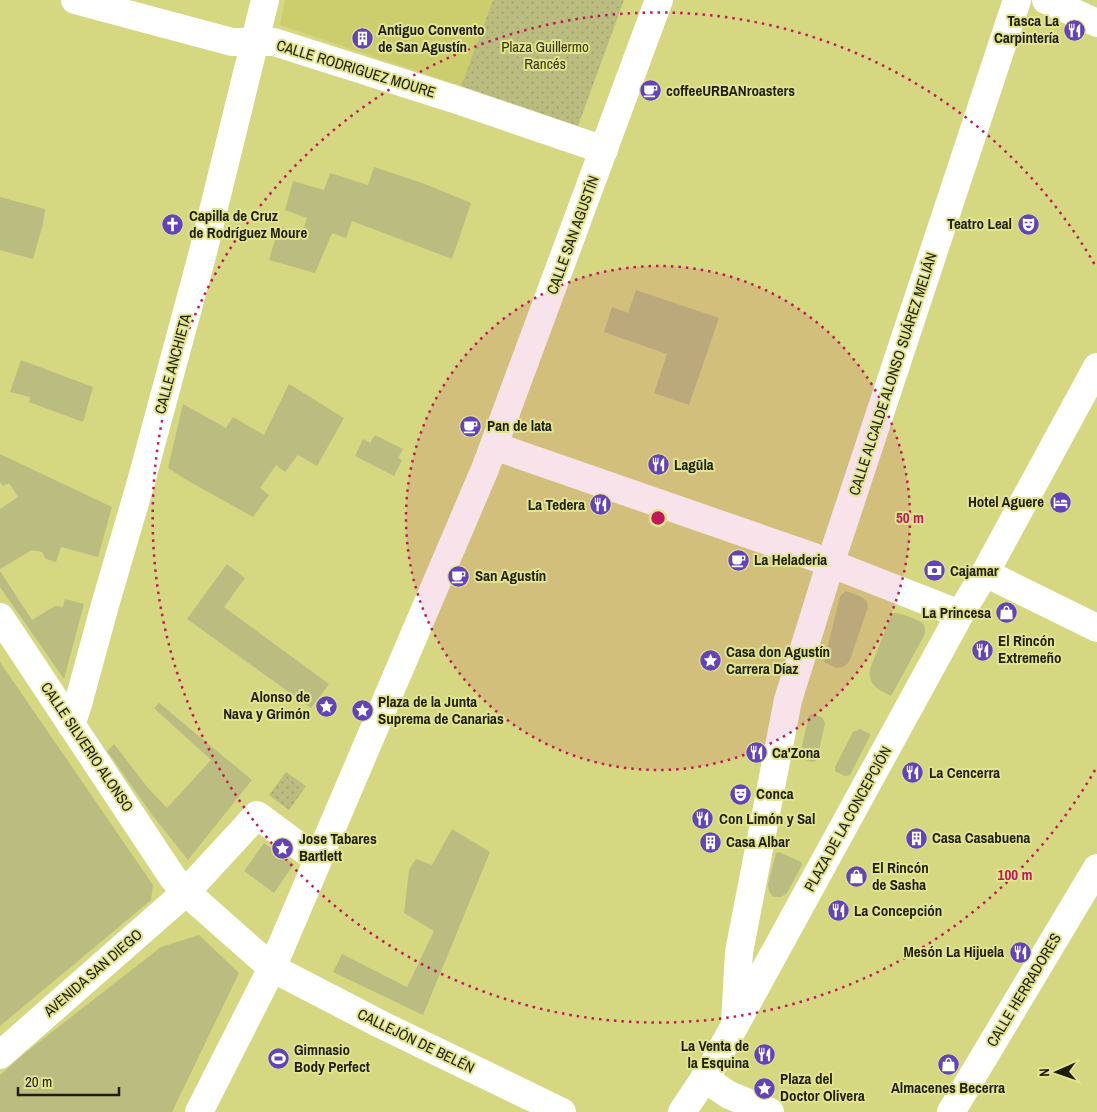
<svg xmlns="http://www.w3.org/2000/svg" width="1097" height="1112" font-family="'Archivo Narrow',sans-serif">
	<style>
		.built { fill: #ccce6e }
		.green { fill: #bbbd80 }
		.park { fill: url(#park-dots) }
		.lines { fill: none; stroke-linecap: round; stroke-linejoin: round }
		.pedestrian { stroke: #fff; stroke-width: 28 }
		.minor { stroke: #fff; stroke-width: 28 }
		.ring { fill: none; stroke: #c2185b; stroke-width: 2.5; stroke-dasharray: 2.5 5 }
		.labels { text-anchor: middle; stroke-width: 4; stroke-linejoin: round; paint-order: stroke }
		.poi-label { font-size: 15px; font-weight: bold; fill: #1d1d00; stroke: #e2e58e; text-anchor: start }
		.park-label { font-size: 15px; fill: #373700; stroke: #e2e58e }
		.street-label { font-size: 15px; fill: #1d1d00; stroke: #e2e58e }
		.centre { fill: #c2185b; stroke: #e2e58e; stroke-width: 2.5 }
		.ring-label { font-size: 15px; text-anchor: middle; font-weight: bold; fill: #c2185b; stroke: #e2e58e; stroke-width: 4; stroke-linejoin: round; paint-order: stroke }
	</style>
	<defs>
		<pattern id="park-dots" width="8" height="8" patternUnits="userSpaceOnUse" patternTransform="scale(1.25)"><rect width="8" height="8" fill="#bbbd80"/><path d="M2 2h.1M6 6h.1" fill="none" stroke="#a0a26d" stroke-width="1.8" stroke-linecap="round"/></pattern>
	</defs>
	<rect width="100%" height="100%" fill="#d5d781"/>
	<path class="built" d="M 285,0 L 493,0 L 461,86 L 280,25 Z"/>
	<path class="green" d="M 374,167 L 425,184 L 471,203 L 452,259 L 352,221 L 346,238 L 332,233 L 315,273 L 269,260 L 279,226 L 302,233 L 307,218 L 285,210 L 293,181 L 324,190 L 330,173 L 368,185 Z
		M 0,197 L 45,209 L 43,224 L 33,259 L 0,250 Z
		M 636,290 L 719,318 L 689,405 L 654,393 L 667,354 L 604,332 L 612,307 L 628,313 Z
		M 21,360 L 93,387 L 83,422 L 29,402 L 30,397 L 10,392 Z
		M 289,384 L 344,418 L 317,466 L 298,455 L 285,472 L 276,465 L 260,488 L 269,495 L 253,517 L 185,479 L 168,468 L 183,404 L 226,428 L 233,417 L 264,435 Z
		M 375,435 L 403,449 L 398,458 L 402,460 L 394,476 L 355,456 L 363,439 L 370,443 Z
		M 0,454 L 112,507 L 98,557 L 61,547 L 56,562 L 46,559 L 42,552 L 32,550 L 0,569 L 0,509 L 18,497 L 9,483 L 3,486 L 0,482 Z
		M 227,564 L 245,578 L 224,607 L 329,684 L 311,708 L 187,619 Z
		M 0,571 L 32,620 L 55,606 L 63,607 L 65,599 L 84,604 L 64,679 L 0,587 Z
		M 846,591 C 855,595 868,596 868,607 L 850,660 L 847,664 L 843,667 L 836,668 L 824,662 L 840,596 Z
		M 894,613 C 900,613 921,620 924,625 C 925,628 925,631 925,634 L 891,696 C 878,689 868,686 870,669 L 891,615 Z
		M 0,662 L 153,885 L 151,900 L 0,1026 Z
		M 159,703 L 252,780 L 188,860 L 153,816 L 107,751 L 114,744 L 148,788 L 167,808 L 211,760 L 154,708 Z
		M 811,714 L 822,717 L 825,723 L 817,760 L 813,762 L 801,759 L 800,755 L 809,715 Z
		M 860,729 L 870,734 L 870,736 L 850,775 L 845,776 L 835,771 L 835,767 L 853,732 Z
		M 452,829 L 490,852 L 423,1015 L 333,972 L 342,954 L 407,987 L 434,931 L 404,913 L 409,870 L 416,859 L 432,865 Z
		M 264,843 L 294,864 L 274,893 L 244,871 Z
		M 779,852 L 801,862 L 802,865 L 787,893 L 781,897 L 773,897 L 769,891 L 768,884 L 776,853 Z
		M 199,935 L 239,973 L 172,1112 L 0,1112 L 0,1075 L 25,1053 L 161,947 Z"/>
	<path class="park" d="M 493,0 L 624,0 L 578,126 L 461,86 Z
		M 286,772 L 306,786 L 289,810 L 269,795 Z"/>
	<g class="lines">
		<path class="pedestrian" d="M 1046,0 L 1097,23
			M 255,42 L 274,42 L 457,100 L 604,150
			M 494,446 L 814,557 L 960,614
			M 985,573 L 1097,628
			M 186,892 L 257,815 L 318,860
			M 735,1024 L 739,952 L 788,700 L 835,549 L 1017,0
			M 704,1078 L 729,1095 L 770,1112
			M 562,1112 L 382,1025 L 272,968 L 485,469 L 659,0
			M 682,1112 L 712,1067 L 960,614 L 985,573 L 1097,367
			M 951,1112 L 1097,868"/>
		<path class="minor" d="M 75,0 L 232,42 L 255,42
			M 0,617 L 173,878 L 186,892 L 272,968 L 199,1112
			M 71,725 L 78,704 L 105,605 L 141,482 L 203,252 L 265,0
			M 0,1055 L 186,892"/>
	</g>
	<circle cx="658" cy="518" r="252" fill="#c2185b" fill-opacity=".12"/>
	<g class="ring">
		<circle cx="658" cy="518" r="252"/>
		<path d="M1095 770A505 505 0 1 1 1095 265"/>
	</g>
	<defs>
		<symbol id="restaurant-disc" viewBox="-11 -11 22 22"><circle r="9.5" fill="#6243bc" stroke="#e2e58e"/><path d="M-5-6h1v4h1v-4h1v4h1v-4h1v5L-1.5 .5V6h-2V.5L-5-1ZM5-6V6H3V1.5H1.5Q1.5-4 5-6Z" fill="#fff"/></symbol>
		<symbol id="building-disc" viewBox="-11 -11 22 22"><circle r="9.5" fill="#6243bc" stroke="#e2e58e"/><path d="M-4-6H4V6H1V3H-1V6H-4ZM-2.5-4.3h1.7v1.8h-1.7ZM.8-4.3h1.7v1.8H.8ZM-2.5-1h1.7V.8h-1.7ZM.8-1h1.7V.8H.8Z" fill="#fff"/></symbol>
		<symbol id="cafe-disc" viewBox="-11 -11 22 22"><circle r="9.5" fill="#6243bc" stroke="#e2e58e"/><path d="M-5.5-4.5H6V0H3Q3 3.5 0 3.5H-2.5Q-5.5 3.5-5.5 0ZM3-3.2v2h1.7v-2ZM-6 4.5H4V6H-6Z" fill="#fff"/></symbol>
		<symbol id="theatre-disc" viewBox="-11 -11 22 22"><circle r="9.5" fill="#6243bc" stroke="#e2e58e"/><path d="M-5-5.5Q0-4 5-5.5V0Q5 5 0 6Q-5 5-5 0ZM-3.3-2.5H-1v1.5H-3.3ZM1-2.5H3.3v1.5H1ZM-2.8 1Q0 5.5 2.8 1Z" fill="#fff"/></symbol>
		<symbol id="church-disc" viewBox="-11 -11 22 22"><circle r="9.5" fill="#6243bc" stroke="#e2e58e"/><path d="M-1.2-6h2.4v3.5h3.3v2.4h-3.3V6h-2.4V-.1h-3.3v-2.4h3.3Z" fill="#fff"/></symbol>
		<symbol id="hotel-disc" viewBox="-11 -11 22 22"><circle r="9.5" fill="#6243bc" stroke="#e2e58e"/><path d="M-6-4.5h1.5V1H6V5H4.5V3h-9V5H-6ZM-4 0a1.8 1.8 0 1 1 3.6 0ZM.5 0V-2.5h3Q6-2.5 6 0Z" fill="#fff"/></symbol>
		<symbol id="bank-disc" viewBox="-11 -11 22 22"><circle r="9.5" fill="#6243bc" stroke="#e2e58e"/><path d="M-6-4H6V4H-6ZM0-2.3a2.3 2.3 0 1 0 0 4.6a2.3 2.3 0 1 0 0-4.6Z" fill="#fff"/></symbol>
		<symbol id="shop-disc" viewBox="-11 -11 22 22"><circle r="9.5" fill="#6243bc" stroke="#e2e58e"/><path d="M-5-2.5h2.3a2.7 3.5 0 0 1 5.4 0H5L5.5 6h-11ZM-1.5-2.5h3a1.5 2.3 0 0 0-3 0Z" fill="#fff"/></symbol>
		<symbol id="sight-disc" viewBox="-11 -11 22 22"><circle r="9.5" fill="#6243bc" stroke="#e2e58e"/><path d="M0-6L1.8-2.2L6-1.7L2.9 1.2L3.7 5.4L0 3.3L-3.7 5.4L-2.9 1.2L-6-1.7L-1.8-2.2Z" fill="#fff"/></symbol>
		<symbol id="stadium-disc" viewBox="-11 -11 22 22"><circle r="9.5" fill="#6243bc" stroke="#e2e58e"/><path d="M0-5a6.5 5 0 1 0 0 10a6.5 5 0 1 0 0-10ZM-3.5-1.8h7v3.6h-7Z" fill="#fff"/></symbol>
	</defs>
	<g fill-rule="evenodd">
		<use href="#restaurant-disc" x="1062" y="18" width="25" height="25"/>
		<use href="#building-disc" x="350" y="26" width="25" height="25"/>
		<use href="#cafe-disc" x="638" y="78" width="25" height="25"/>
		<use href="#theatre-disc" x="1016" y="212" width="25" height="25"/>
		<use href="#church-disc" x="160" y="212" width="25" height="25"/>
		<use href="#cafe-disc" x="458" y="414" width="25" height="25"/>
		<use href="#restaurant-disc" x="646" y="452" width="25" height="25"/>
		<use href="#hotel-disc" x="1048" y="490" width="25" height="25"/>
		<use href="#restaurant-disc" x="588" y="492" width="25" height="25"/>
		<use href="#cafe-disc" x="726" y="548" width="25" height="25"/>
		<use href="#bank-disc" x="922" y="558" width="25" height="25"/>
		<use href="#cafe-disc" x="446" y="564" width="25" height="25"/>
		<use href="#shop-disc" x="994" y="600" width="25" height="25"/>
		<use href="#restaurant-disc" x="970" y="638" width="25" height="25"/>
		<use href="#sight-disc" x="698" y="648" width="25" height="25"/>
		<use href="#sight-disc" x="314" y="694" width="25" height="25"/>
		<use href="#sight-disc" x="350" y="698" width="25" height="25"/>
		<use href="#restaurant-disc" x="744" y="740" width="25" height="25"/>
		<use href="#restaurant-disc" x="900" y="760" width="25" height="25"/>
		<use href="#theatre-disc" x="728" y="782" width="25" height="25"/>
		<use href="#restaurant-disc" x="690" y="806" width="25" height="25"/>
		<use href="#building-disc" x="904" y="826" width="25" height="25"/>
		<use href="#building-disc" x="698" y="830" width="25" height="25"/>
		<use href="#sight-disc" x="270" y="836" width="25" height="25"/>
		<use href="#shop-disc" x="844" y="864" width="25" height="25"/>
		<use href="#restaurant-disc" x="826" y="898" width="25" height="25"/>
		<use href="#restaurant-disc" x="1008" y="940" width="25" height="25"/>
		<use href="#restaurant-disc" x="752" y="1042" width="25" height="25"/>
		<use href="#stadium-disc" x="266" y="1046" width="25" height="25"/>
		<use href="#shop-disc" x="936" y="1052" width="25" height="25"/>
		<use href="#sight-disc" x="752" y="1076" width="25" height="25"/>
	</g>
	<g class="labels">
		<g class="poi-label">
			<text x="1059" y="26" text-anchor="end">Tasca La<tspan x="1059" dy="17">Carpintería</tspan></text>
			<text x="378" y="35">Antiguo Convento<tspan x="378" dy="17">de San Agustín</tspan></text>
			<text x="666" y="96">coffeeURBANroasters</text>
			<text x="189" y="221">Capilla de Cruz<tspan x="189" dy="17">de Rodríguez Moure</tspan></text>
			<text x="1012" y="229" text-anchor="end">Teatro Leal</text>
			<text x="487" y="431">Pan de lata</text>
			<text x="674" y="470">Lagūla</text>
			<text x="1044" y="507" text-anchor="end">Hotel Aguere</text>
			<text x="585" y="510" text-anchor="end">La Tedera</text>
			<text x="754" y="565">La Heladeria</text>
			<text x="950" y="576">Cajamar</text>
			<text x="475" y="581">San Agustín</text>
			<text x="991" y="618" text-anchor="end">La Princesa</text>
			<text x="998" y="646">El Rincón<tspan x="998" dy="17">Extremeño</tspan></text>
			<text x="726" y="657">Casa don Agustín<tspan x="726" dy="17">Carrera Díaz</tspan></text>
			<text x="310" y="702" text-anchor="end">Alonso de<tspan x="310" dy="17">Nava y Grimón</tspan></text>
			<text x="378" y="707">Plaza de la Junta<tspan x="378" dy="17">Suprema de Canarias</tspan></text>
			<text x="772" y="758">Ca'Zona</text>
			<text x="929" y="778">La Cencerra</text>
			<text x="756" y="799">Conca</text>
			<text x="719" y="824">Con Limón y Sal</text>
			<text x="932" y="843">Casa Casabuena</text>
			<text x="299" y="844">Jose Tabares<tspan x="299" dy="17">Bartlett</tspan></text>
			<text x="726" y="847">Casa Albar</text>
			<text x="872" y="873">El Rincón<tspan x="872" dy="17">de Sasha</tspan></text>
			<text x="854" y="916">La Concepción</text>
			<text x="1004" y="957" text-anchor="end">Mesón La Hijuela</text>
			<text x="749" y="1051" text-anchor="end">La Venta de<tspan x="749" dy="17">la Esquina</tspan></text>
			<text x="294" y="1055">Gimnasio<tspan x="294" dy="17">Body Perfect</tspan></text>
			<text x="780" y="1084">Plaza del<tspan x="780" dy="17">Doctor Olivera</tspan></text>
			<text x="948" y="1093" text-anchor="middle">Almacenes Becerra</text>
		</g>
		<g class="park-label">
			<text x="545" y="52">Plaza Guillermo<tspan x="545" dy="17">Rancés</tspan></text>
		</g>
		<g class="street-label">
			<text transform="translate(356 69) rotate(17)" y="5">CALLE RODRIGUEZ MOURE</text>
			<text transform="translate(573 235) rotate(-70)" y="5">CALLE SAN AGUSTÍN</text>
			<text transform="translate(173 364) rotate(-75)" y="5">CALLE ANCHIETA</text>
			<text transform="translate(893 374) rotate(-72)" y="5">CALLE ALCALDE ALONSO SUÁREZ MELIÁN</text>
			<text transform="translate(87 747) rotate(56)" y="5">CALLE SILVERIO ALONSO</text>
			<text transform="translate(848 819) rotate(-61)" y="5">PLAZA DE LA CONCEPCIÓN</text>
			<text transform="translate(93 973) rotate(-41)" y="5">AVENIDA SAN DIEGO</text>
			<text transform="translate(1024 990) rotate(-59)" y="5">CALLE HERRADORES</text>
			<text transform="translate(416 1041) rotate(26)" y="5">CALLEJÓN DE BELÉN</text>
		</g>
	</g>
	<circle cx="658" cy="518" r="8" class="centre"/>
	<g class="ring-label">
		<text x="910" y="523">50 m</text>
		<text x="1015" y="880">100 m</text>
	</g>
	<g transform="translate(1057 1072) rotate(268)" stroke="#e2e58e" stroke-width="4" paint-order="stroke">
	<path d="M0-4L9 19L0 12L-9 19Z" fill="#1d1d00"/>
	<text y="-8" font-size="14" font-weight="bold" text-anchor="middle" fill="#1d1d00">N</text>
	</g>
	<path d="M18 1087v8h101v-8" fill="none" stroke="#1d1d00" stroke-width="2.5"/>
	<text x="25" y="1087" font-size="15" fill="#1d1d00" stroke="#e2e58e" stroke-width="4" paint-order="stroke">20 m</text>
</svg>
